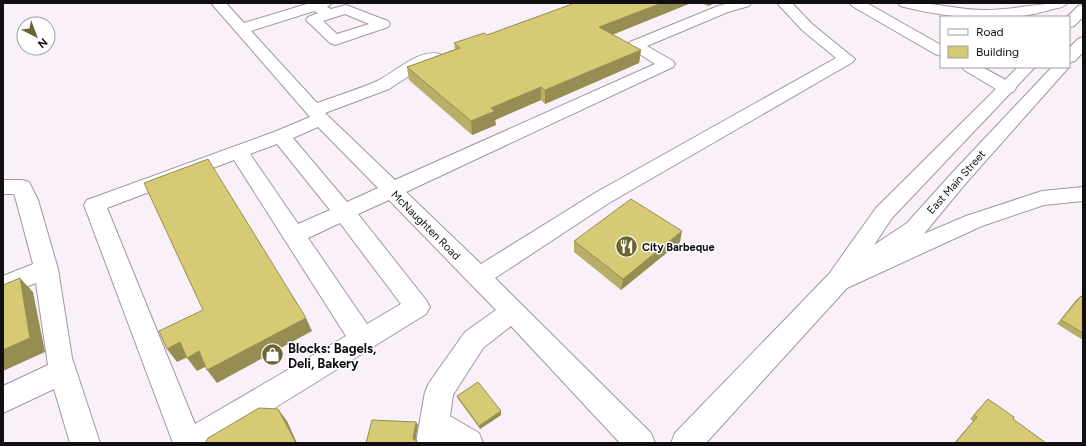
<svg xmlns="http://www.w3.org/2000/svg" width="1086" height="446" font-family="Figtree,sans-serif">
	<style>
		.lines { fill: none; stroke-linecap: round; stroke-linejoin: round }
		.minor-casing { stroke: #a097a0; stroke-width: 2 }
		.major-casing { stroke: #a097a0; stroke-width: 2 }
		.highway-casing { stroke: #a097a0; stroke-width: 2 }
		.minor { fill: #fff; fill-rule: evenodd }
		.major { fill: #fff; fill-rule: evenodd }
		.highway { fill: #fff; fill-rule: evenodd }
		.wall { fill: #b9ae65 }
		.shaded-wall { fill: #968d52 }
		.building { fill: #d7ca75; stroke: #968d52 }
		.labels { text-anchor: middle; stroke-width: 3; stroke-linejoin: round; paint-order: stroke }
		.street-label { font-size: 11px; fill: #120f12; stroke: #fff }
		.poi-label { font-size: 11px; font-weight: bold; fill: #120f12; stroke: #fff; text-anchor: start }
		.near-poi-label { font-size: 13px; font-weight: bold; fill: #120f12; stroke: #fff; text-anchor: start }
	</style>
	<rect width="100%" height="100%" fill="#faf0fa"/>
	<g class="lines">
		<defs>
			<path id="minor" d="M 211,3 L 226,3 L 244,23 L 310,3 L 332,3 L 327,7 L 331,9 L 346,5 L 388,21 L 390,24 L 388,27 L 335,45 L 330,43 L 306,20 L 308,17 L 318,13 L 314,11 L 251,31 L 317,103 C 336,96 356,90 375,82 C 394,74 418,48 440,54 L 442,57 L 440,60 L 424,66 L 389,89 L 325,113 L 395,180 L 655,64 L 630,48 L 627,45 L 630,42 L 718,6 L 729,3 L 751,3 L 749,6 L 728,12 L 647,46 L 673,61 L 675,64 L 673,67 L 406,192 L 481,264 L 595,193 L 836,58 L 802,30 L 777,3 L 792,3 L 812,24 L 855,59 L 853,62 L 609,203 L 495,278 L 651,433 L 655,443 L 620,443 L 511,326 L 483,348 L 453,395 L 450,416 L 479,433 L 483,443 L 416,443 L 425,392 L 429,383 L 465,332 L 496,310 L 389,200 L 358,214 L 426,300 L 430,307 L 426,314 L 218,443 L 173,443 L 84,205 L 87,200 L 274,132 L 310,117 ZM 345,14 L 369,24 L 337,34 L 323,21 ZM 318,127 L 378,188 L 347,202 L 293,138 ZM 277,144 L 330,210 L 298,224 L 250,154 ZM 234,160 L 346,336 L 195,424 L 107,208 ZM 340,223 L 401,304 L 367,324 L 308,238 Z
				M 3,180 L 22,180 L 29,182 L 38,200 L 58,269 L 72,358 L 100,443 L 70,443 L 54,389 L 3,413 L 3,386 L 48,365 L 36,283 L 3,296 L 3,276 L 33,264 L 16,200 L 14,194 L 3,194 Z"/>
			<path id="major" d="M 1083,5 L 1083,17 L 1074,26 L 1069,27 L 1069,17 L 1067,17 L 1078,6 Z
				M 1083,37 L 1083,52 L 1075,61 L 1069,63 L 1069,48 L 1078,39 Z
				M 1018,67 L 1035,67 L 892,218 L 874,245 L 907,223 L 952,173 L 1052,67 L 1069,67 L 966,183 L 923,235 L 866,274 L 858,277 L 854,276 L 847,288 L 706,443 L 671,443 L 675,433 L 829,274 L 876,208 Z"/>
			<path id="highway" d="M 850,3 L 867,3 L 941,45 L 941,56 L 935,54 L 852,6 Z
				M 898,3 C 906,3 915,2 923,3 C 943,5 963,10 984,10 C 1012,10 1039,3 1067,3 C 1064,8 1056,8 1050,10 C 1002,24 948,18 900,6 Z
				M 962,67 L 982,67 L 1013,84 L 1016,88 L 1013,92 L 1007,93 L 1001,92 L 964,70 Z
				M 1083,187 L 1083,201 L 1044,205 L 982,226 L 847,288 L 838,290 L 829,288 L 826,281 L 829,274 L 966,216 L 1042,191 Z"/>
		</defs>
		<use href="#minor" class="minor-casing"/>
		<use href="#major" class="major-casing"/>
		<use href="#highway" class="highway-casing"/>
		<use href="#minor" class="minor"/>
		<use href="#major" class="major"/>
		<use href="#highway" class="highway"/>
	</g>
	<path class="wall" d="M 575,3 L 691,3 L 612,35 L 641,50 L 639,63 L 545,104 L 541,100 L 495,120 L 496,125 L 472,135 L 409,80 L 407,67 L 455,49 L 454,43 L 487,35 Z
		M 701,3 L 715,3 L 708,6 Z
		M 574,241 L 680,242 L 621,290 L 574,252 Z
		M 1081,296 L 1083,297 L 1083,340 L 1057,324 L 1076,300 Z
		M 457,396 L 501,411 L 501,415 L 480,429 L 458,399 Z
		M 988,399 L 1013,419 L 1046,443 L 954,443 L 973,421 L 970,419 Z"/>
	<path class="shaded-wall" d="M 662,3 L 691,3 L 599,40 L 599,27 Z
		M 708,3 L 715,3 L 708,6 Z
		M 641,50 L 639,63 L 545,104 L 545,90 Z
		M 541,87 L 541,100 L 495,120 L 496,125 L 472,135 L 471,121 L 491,108 Z
		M 682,231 L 680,242 L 621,290 L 623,279 Z
		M 20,278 L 33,292 L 45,352 L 3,371 L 3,350 Z
		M 306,318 L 312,331 L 217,383 L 207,370 Z
		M 180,342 L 190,356 L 177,362 L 167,349 Z
		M 199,351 L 209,365 L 197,371 L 187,358 Z
		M 278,409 L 287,421 L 297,443 L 296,443 Z
		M 501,411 L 501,415 L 480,429 L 479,426 Z
		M 416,422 L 418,425 L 415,443 L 413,439 Z"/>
	<path class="building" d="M 575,3 L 662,3 L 599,27 L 641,50 L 545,90 L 541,87 L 491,108 L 495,111 L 471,121 L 407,67 L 460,48 L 454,43 L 484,33 L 487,35 Z
		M 208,159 L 306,318 L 207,370 L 199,351 L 187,358 L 180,342 L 167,349 L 159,331 L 203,310 L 144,183 Z
		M 631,199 L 682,231 L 623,279 L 574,241 Z
		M 20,278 L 30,338 L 3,350 L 3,285 Z
		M 1081,296 L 1083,297 L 1083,333 L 1061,320 Z
		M 478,382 L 501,411 L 479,426 L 457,396 Z
		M 988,399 L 1014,417 L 1013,419 L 1046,443 L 957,443 L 956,442 L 977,417 L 974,415 Z
		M 259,408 L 278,409 L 296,443 L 205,443 L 208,438 Z
		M 372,420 L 416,422 L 413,439 L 417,441 L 417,443 L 366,443 Z"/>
	<defs>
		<symbol id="restaurant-disc" viewBox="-11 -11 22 22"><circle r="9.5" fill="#6d6431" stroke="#fff"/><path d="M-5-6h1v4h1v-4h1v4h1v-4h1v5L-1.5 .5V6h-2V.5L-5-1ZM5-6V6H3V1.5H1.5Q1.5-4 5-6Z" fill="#fff"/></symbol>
		<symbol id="shop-disc" viewBox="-11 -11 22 22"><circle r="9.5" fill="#6d6431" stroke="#fff"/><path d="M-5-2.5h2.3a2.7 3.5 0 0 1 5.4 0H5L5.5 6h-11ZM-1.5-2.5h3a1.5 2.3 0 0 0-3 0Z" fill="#fff"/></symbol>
	</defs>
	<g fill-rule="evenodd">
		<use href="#restaurant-disc" x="614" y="234" width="25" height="25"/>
		<use href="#shop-disc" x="260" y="342" width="25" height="25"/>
	</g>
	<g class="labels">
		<g class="street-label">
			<text transform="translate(956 182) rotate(-48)" y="4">East Main Street</text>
			<text transform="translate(426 225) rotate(45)" y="4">McNaughten Road</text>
		</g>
		<g class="poi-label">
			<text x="642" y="251">City Barbeque</text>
		</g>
		<g class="near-poi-label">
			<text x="288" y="353">Blocks: Bagels,<tspan x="288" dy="15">Deli, Bakery</tspan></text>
		</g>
	</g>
	<rect width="1086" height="446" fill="none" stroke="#120f12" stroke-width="8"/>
	<rect x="940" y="16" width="130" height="52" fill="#ffffff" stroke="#a09fa0"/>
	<rect x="948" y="29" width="20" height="6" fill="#ffffff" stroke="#a09fa0"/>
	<text x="976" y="36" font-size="12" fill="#120f12">Road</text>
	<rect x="948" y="46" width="20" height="12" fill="#d7ca75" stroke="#a09fa0"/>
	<text x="976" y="56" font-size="12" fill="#120f12">Building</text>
	<g transform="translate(36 36) rotate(138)"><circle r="19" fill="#ffffff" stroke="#a09fa0"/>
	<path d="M0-3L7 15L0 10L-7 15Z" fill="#6d6431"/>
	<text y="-6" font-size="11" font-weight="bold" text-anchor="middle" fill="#120f12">N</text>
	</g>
</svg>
